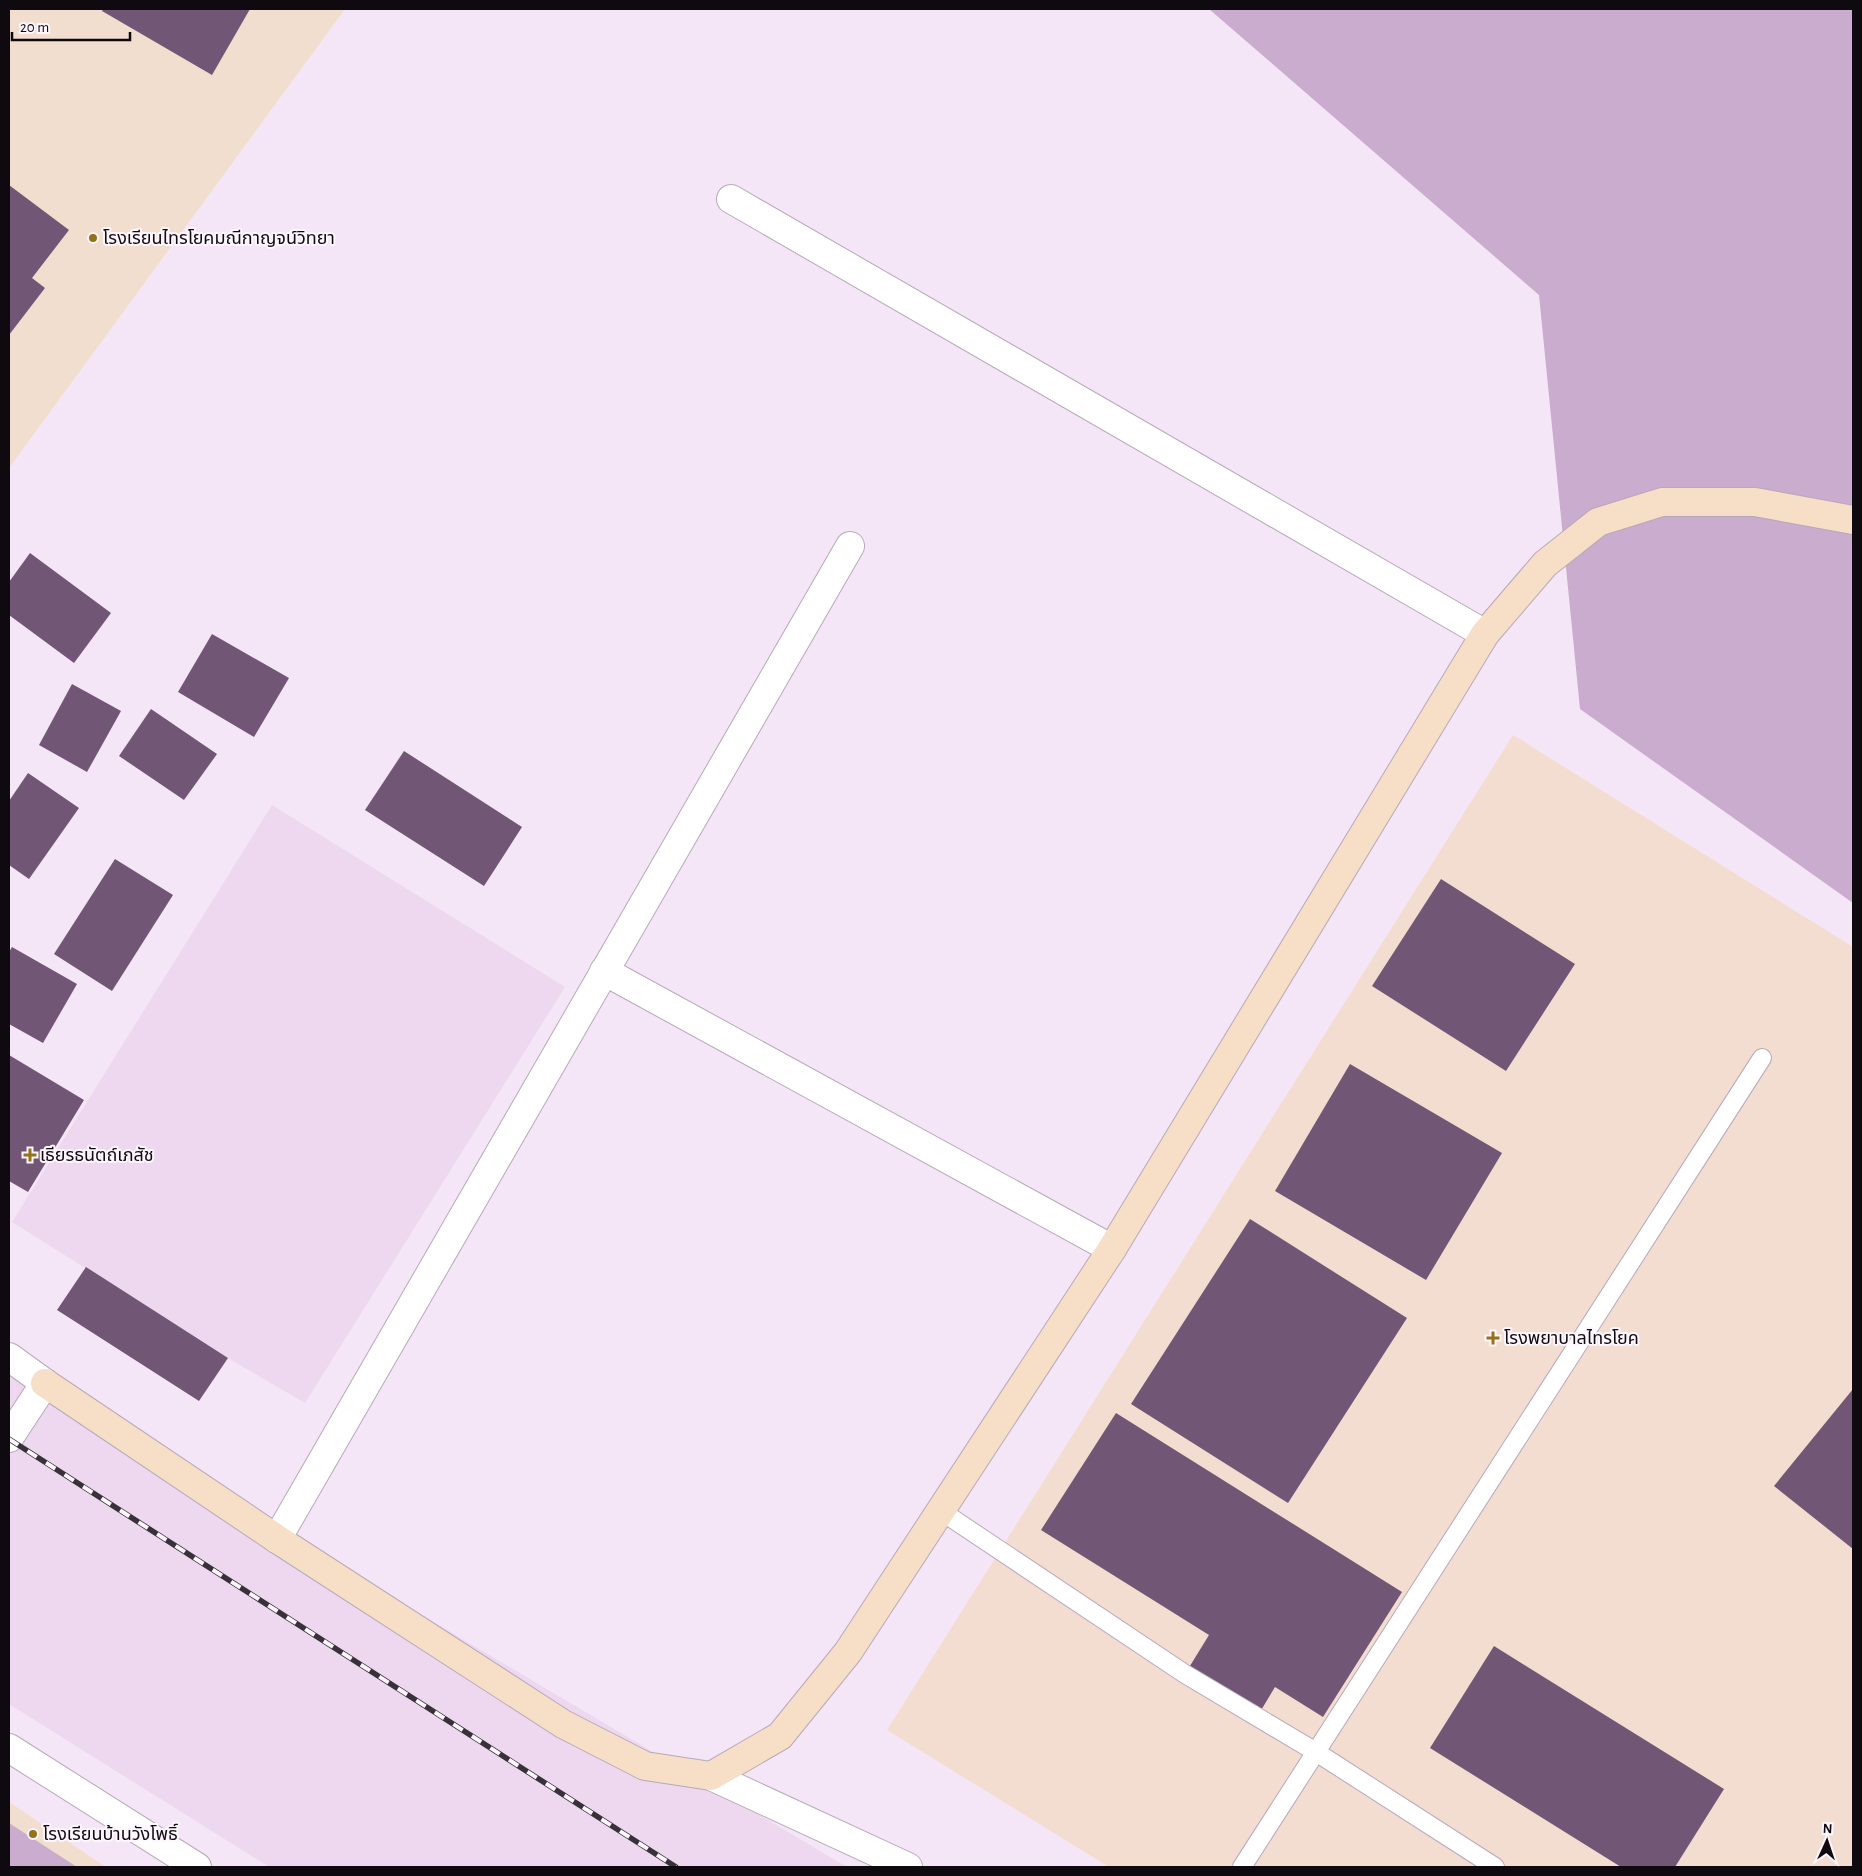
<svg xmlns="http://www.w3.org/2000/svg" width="1862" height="1876" font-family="'Alegreya Sans','Noto Sans Thai',sans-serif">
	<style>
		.built { fill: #edd8ef }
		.education { fill: #f1dece }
		.medical { fill: #f3ddd0 }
		.green { fill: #caacce }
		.building { fill: #725675 }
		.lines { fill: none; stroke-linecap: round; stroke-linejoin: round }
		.service-casing { stroke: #b7a9b9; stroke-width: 20 }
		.minor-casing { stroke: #b7a9b9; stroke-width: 30 }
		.tertiary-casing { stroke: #b7a9b9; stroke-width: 30 }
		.secondary-casing { stroke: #b7a9b9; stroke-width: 30 }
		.service { stroke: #fff; stroke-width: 18 }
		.minor { stroke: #fff; stroke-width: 28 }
		.tertiary { stroke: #fff; stroke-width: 28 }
		.secondary { stroke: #f6dec7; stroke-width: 28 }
		.rail-casing { stroke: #383139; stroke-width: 5.5 }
		.rail { stroke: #fdf6fd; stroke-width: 4; stroke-dasharray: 11; stroke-linecap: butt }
		.poi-dot { fill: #95711a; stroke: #fdf6fd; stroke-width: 2 }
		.labels { text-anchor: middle; stroke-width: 4; stroke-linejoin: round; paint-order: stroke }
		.poi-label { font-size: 18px; fill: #0f0a10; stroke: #fdf6fd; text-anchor: start }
	</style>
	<rect width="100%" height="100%" fill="#f5e6f7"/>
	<path class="built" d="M 272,805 L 565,987 L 305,1403 L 228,1358 L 12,1222 Z
		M 9,1370 L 847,1867 L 269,1867 L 9,1704 Z"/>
	<path class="education" d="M 9,9 L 345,9 L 9,468 Z
		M 9,1802 L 106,1867 L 9,1867 Z"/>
	<path class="medical" d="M 1513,735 L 1853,947 L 1853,1867 L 1109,1867 L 887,1730 Z"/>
	<path class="green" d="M 1209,9 L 1853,9 L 1853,903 L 1580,709 L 1539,295 Z
		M 9,1823 L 77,1867 L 9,1867 Z"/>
	<path class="building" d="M 103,9 L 250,9 L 212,75 L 102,11 Z
		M 9,185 L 69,230 L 32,278 L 45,288 L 9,335 Z
		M 30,553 L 111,613 L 74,663 L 9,615 L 9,582 Z
		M 212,634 L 289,678 L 254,737 L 178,692 Z
		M 72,684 L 121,711 L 87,772 L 39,745 Z
		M 151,709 L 217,754 L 184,800 L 119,756 Z
		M 404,751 L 522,827 L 484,886 L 365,810 Z
		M 28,773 L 79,808 L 29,879 L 9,865 L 9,801 Z
		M 115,859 L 173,895 L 112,991 L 54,954 Z
		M 1441,879 L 1575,964 L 1506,1071 L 1372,986 Z
		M 12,947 L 77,984 L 43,1043 L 9,1024 L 9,952 Z
		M 9,1055 L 84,1100 L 28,1192 L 9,1181 Z
		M 1350,1064 L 1502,1153 L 1426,1280 L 1275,1191 Z
		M 1250,1219 L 1407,1318 L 1288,1503 L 1131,1404 Z
		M 86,1267 L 228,1358 L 199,1401 L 57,1310 Z
		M 1853,1389 L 1853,1549 L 1774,1486 Z
		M 1116,1413 L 1402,1592 L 1323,1717 L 1275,1687 L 1257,1717 L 1185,1674 L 1209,1635 L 1041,1530 Z
		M 1494,1646 L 1724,1789 L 1675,1867 L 1621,1867 L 1430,1748 Z"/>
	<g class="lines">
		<defs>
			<path id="service" d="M 941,1511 L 1185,1674 L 1316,1752 L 1495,1867
				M 1242,1867 L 1762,1058"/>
			<path id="minor" d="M 731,199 L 1485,634
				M 604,971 L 1112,1249
				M 9,1357 L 45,1383
				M 277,1539 L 850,546
				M 711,1776 L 908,1867"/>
			<path id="tertiary" d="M 9,1438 L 45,1383
				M 9,1748 L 197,1867"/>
			<path id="secondary" d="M 45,1383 L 277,1539 L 563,1724 L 645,1766 L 711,1776 L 780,1736 L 848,1652 L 1112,1249 L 1485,634 L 1545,564 L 1598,522 L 1662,502 L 1755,502 L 1853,520"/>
		</defs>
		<use href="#service" class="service-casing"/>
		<use href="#minor" class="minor-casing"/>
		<use href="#tertiary" class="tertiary-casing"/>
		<use href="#secondary" class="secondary-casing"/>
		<use href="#service" class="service"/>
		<use href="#minor" class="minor"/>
		<use href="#tertiary" class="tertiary"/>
		<use href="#secondary" class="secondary"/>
		<defs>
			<path id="rail" d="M 9,1439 L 676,1867"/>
		</defs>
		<use href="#rail" class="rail-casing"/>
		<use href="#rail" class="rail"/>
	</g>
	<g class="poi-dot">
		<circle cx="93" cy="238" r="5"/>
		<path d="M27.5 1147.5h5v5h5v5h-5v5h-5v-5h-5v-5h5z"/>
		<path d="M1490.5 1330.5h5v5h5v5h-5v5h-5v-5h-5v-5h5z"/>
		<circle cx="33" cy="1834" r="5"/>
	</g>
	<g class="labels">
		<g class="poi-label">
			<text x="103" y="244">โรงเรียนไทรโยคมณีกาญจน์วิทยา</text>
			<text x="40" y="1161">เธียรธนัตถ์เภสัช</text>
			<text x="1504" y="1344">โรงพยาบาลไทรโยค</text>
			<text x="43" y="1840">โรงเรียนบ้านวังโพธิ์</text>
		</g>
	</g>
	<rect width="1862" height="1876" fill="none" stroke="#0f0a10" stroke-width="20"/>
	<g transform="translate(1827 1841) rotate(3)" stroke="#fdf6fd" stroke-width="4" paint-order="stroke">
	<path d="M0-4L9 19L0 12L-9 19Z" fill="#0f0a10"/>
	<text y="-8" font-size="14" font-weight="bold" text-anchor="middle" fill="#0f0a10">N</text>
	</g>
	<path d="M12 32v8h118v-8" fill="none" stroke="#0f0a10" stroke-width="2.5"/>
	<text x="20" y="32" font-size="15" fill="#0f0a10" stroke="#fdf6fd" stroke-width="4" paint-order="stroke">20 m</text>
</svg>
